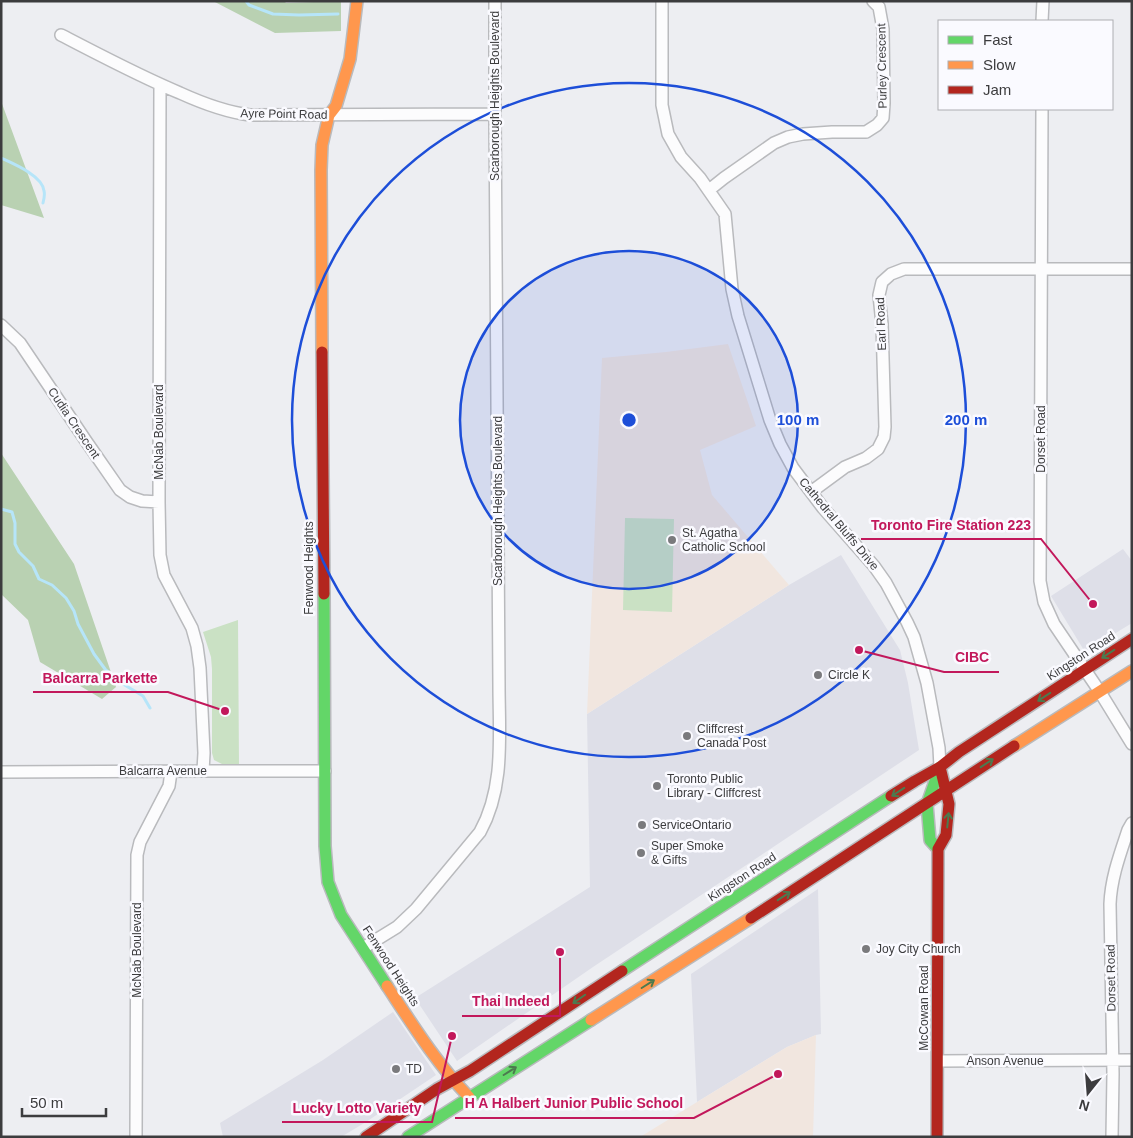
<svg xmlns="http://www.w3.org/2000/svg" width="1133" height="1138" font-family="Arial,sans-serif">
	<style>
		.built { fill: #dedfe8 }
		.education { fill: #f1e6df }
		.green { fill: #cae1c4 }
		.forest { fill: #b9d1b2 }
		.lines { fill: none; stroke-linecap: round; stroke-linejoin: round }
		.stream { stroke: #b6e5f9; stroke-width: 3 }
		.street-casing { stroke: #b9babd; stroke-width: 14 }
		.fast-casing { stroke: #b9babd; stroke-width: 14 }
		.slow-casing { stroke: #b9babd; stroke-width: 14 }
		.jam-casing { stroke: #b9babd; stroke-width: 14 }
		.street { stroke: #fcfcfd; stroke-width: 11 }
		.fast { stroke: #63d668; stroke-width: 11 }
		.slow { stroke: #ff974d; stroke-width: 11 }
		.jam { stroke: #b3261e; stroke-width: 11 }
		.oneway { stroke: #4c7a4f }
		.ring { fill: none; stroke: #1d4ed8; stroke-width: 2.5 }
		.poi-dot { fill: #7a7a7d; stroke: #fafaff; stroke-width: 2 }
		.labels { text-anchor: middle; stroke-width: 5; stroke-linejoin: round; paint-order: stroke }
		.street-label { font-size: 12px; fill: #3c3c3e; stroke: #fafaff }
		.poi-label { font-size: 12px; fill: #3c3c3e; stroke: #fafaff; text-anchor: start }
		.centre { fill: #1d4ed8; stroke: #fafaff; stroke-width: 2.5 }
		.ring-label { font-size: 15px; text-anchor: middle; font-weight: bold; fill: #1d4ed8; stroke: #fafaff; stroke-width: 5; stroke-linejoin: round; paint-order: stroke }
		.leader { fill: none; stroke: #c2185b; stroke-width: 2 }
		.callout-dot { fill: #c2185b; stroke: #fafaff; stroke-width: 2 }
		.callout-label { font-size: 14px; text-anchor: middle; font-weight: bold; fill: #c2185b; stroke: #fafaff; stroke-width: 5; stroke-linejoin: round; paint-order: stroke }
	</style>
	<rect width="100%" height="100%" fill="#edeef2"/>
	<path class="built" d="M 1123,549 L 1132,561 L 1132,623 L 1085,652 L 1051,596 Z
		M 841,555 L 900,650 L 908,683 L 919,750 L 593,967 L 457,1061 L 415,998 L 590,887 L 587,714 L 789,585 Z
		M 818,889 L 821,1034 L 816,1035 L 787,1047 L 697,1102 L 691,974 Z
		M 393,1012 L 436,1075 L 366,1122 L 341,1137 L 223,1137 L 220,1123 L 323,1060 Z"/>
	<path class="education" d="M 728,344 L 756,426 L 700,450 L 712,495 L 789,585 L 587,714 L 602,358 L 666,352 Z
		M 816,1035 L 813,1137 L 640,1137 L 787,1047 Z"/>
	<path class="green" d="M 625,518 L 674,519 L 672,612 L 623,610 Z
		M 238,620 L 239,765 L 224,765 L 214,760 L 212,753 L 212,669 L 211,657 L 203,632 Z"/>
	<path class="forest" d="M 213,1 L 284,1 L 286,3 L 341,1 L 341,31 L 275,33 Z
		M 1,101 L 44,218 L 1,205 Z
		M 1,453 L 74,564 L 116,687 L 102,699 L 40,662 L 28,620 L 1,594 Z"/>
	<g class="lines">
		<path class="stream" d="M 246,1 L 249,5 L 273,14 L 299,15 L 338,14
			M 1,158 C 14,164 43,176 44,191 C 45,194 44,199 43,203
			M 1,509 L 12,512 L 15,523 L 15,544 L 19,552 L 33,566 L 39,579 L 52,585 L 66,598 L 74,611 L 78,624 L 94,654 L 105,669 L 118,681 L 143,696 L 150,708"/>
		<defs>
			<path id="street" d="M 662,1 L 662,105 L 668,134 L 681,157 L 700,178 L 725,214 L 732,289 L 738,316 L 770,420 L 780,444 L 793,468 L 823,508 L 874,566 L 886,583 L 907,622 L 914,637 L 927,683 L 939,748 L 940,767
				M 1042,21 L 1043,1
				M 61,35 C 100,55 139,76 180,93 C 202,103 225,112 250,115 L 495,114
				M 160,85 L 159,502 L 160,555 L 164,575 L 192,628 L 197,646 L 200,668 L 204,753 L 203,771
				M 1042,109 L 1040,581 L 1044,602 L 1054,624 L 1100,692 L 1132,744
				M 709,190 L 724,178 L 774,143 L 788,137 L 803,134 L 832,132 L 866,132 L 877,125 L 883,118 L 884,103 L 883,29 L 879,7 L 873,1
				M 1,325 L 20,343 L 86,441 L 120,490 L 130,497 L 142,501 L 159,502
				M 811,492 L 845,467 L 866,458 L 878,449 L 884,437 L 885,427 L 882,324 L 879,295 L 882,282 L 891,274 L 904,269 L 1132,269
				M 1,772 L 203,771 L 325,771
				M 363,948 L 397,927 L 416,909 L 480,832 C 505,787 499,735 499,685 L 495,114 L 495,1
				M 938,1061 L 1132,1060
				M 136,1137 L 137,855 L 140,842 L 169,786 L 171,772
				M 1112,1137 L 1113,1074 L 1110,904 C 1111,878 1120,854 1128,830 L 1132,823"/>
			<path id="fast" d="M 324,594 L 325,846 L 328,882 L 341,915 L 387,986
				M 938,849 L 930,840 L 927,804 L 940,767
				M 622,971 L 891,796
				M 408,1137 L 591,1020"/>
			<path id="slow" d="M 322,352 L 321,170 L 322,145 L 329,115 L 336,106 L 350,59 L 357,1
				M 1014,746 L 1132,671
				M 387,986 C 412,1024 437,1064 469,1097
				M 591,1020 L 751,918"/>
			<path id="jam" d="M 322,352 L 324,594
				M 891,796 L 915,781 L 940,767 L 959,752 L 1132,639
				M 751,918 L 1014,746
				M 366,1137 L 437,1089 L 470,1071 L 622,971
				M 937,1137 L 938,849 L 946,835 L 949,804 L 940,767"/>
		</defs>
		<use href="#street" class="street-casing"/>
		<use href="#fast" class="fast-casing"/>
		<use href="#slow" class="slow-casing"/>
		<use href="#jam" class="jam-casing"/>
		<use href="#street" class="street"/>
		<use href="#fast" class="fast"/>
		<use href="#slow" class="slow"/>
		<use href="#jam" class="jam"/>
	</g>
	<defs><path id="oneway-shaft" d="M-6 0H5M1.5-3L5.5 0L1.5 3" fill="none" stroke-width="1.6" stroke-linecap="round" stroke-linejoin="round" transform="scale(1.25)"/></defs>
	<g class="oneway">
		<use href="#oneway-shaft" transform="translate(1108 654) rotate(147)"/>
		<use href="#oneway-shaft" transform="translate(1044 697) rotate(147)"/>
		<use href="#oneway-shaft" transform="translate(987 763) rotate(-33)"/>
		<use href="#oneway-shaft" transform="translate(898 792) rotate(147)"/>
		<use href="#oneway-shaft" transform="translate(948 820) rotate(-84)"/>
		<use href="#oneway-shaft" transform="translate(784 896) rotate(-33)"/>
		<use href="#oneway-shaft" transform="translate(648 984) rotate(-32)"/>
		<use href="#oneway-shaft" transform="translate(579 999) rotate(145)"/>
		<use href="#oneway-shaft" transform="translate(510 1071) rotate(-32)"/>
	</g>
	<circle cx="629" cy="420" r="169" fill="#1d4ed8" fill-opacity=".12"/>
	<g class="ring">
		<circle cx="629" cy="420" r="169"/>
		<circle cx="629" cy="420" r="337"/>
	</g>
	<g class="poi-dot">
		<circle cx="672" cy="540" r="5"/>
		<circle cx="818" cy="675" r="5"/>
		<circle cx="687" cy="736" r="5"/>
		<circle cx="657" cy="786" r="5"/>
		<circle cx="642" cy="825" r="5"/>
		<circle cx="641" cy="853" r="5"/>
		<circle cx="866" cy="949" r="5"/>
		<circle cx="396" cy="1069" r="5"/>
	</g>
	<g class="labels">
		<g class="street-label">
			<text transform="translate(882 66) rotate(-91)" y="4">Purley Crescent</text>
			<text transform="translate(495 96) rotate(-90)" y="4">Scarborough Heights Boulevard</text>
			<text transform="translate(284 114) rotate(1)" y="4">Ayre Point Road</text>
			<text transform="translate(881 324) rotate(-92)" y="4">Earl Road</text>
			<text transform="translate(74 423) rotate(56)" y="4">Cudia Crescent</text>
			<text transform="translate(159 432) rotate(-90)" y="4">McNab Boulevard</text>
			<text transform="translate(1041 439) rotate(-90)" y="4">Dorset Road</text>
			<text transform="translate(498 501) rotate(-90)" y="4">Scarborough Heights Boulevard</text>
			<text transform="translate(839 524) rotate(50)" y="4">Cathedral Bluffs Drive</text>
			<text transform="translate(309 568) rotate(-90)" y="4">Fenwood Heights</text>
			<text transform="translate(1081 656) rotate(-33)" y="4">Kingston Road</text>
			<text x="163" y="775">Balcarra Avenue</text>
			<text transform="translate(742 877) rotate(-33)" y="4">Kingston Road</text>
			<text transform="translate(137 950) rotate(-90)" y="4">McNab Boulevard</text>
			<text transform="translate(391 966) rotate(57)" y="4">Fenwood Heights</text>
			<text transform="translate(1111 978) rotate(-91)" y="4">Dorset Road</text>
			<text transform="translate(924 1008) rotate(-90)" y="4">McCowan Road</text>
			<text x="1005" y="1065">Anson Avenue</text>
		</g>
		<g class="poi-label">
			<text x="682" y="537">St. Agatha<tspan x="682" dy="14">Catholic School</tspan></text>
			<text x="828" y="679">Circle K</text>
			<text x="697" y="733">Cliffcrest<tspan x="697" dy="14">Canada Post</tspan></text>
			<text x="667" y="783">Toronto Public<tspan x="667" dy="14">Library - Cliffcrest</tspan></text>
			<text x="652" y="829">ServiceOntario</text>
			<text x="651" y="850">Super Smoke<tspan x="651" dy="14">&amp; Gifts</tspan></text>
			<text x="876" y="953">Joy City Church</text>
			<text x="406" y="1073">TD</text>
		</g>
	</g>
	<circle cx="629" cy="420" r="8" class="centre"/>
	<g class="ring-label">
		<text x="798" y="425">100 m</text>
		<text x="966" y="425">200 m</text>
	</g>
	<path class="leader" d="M1093 604L1041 539H861M859 650L944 672H999M225 711L168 692H33M560 952L560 1016H462M778 1074L694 1118H455M452 1036L432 1122H282"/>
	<g class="callout-dot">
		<circle cx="1093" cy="604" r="5"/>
		<circle cx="859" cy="650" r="5"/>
		<circle cx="225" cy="711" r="5"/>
		<circle cx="560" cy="952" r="5"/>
		<circle cx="778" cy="1074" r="5"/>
		<circle cx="452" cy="1036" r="5"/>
	</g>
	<g class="callout-label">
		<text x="951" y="530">Toronto Fire Station 223</text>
		<text x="972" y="662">CIBC</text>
		<text x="100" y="683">Balcarra Parkette</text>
		<text x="511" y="1006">Thai Indeed</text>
		<text x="574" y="1108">H A Halbert Junior Public School</text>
		<text x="357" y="1113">Lucky Lotto Variety</text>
	</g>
	<rect width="1133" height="1138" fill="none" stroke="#3c3c3e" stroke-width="5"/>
	<rect x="938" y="20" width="175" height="90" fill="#fafaff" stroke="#aeaeb2"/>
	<rect x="948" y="36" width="25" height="8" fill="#63d668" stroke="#aeaeb2"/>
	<text x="983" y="45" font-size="15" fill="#3c3c3e">Fast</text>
	<rect x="948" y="61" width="25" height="8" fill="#ff974d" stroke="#aeaeb2"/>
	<text x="983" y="70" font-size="15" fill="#3c3c3e">Slow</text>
	<rect x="948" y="86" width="25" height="8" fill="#b3261e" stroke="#aeaeb2"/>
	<text x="983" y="95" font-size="15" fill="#3c3c3e">Jam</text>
	<g transform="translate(1088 1093) rotate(197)" stroke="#fafaff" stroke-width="4" paint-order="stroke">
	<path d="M0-4L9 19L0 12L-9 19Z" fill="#3c3c3e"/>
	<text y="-8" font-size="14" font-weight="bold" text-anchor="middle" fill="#3c3c3e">N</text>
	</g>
	<path d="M22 1108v8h84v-8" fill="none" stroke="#3c3c3e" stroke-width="2.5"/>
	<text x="30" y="1108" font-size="15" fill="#3c3c3e" stroke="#fafaff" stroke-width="4" paint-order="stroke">50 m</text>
</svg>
